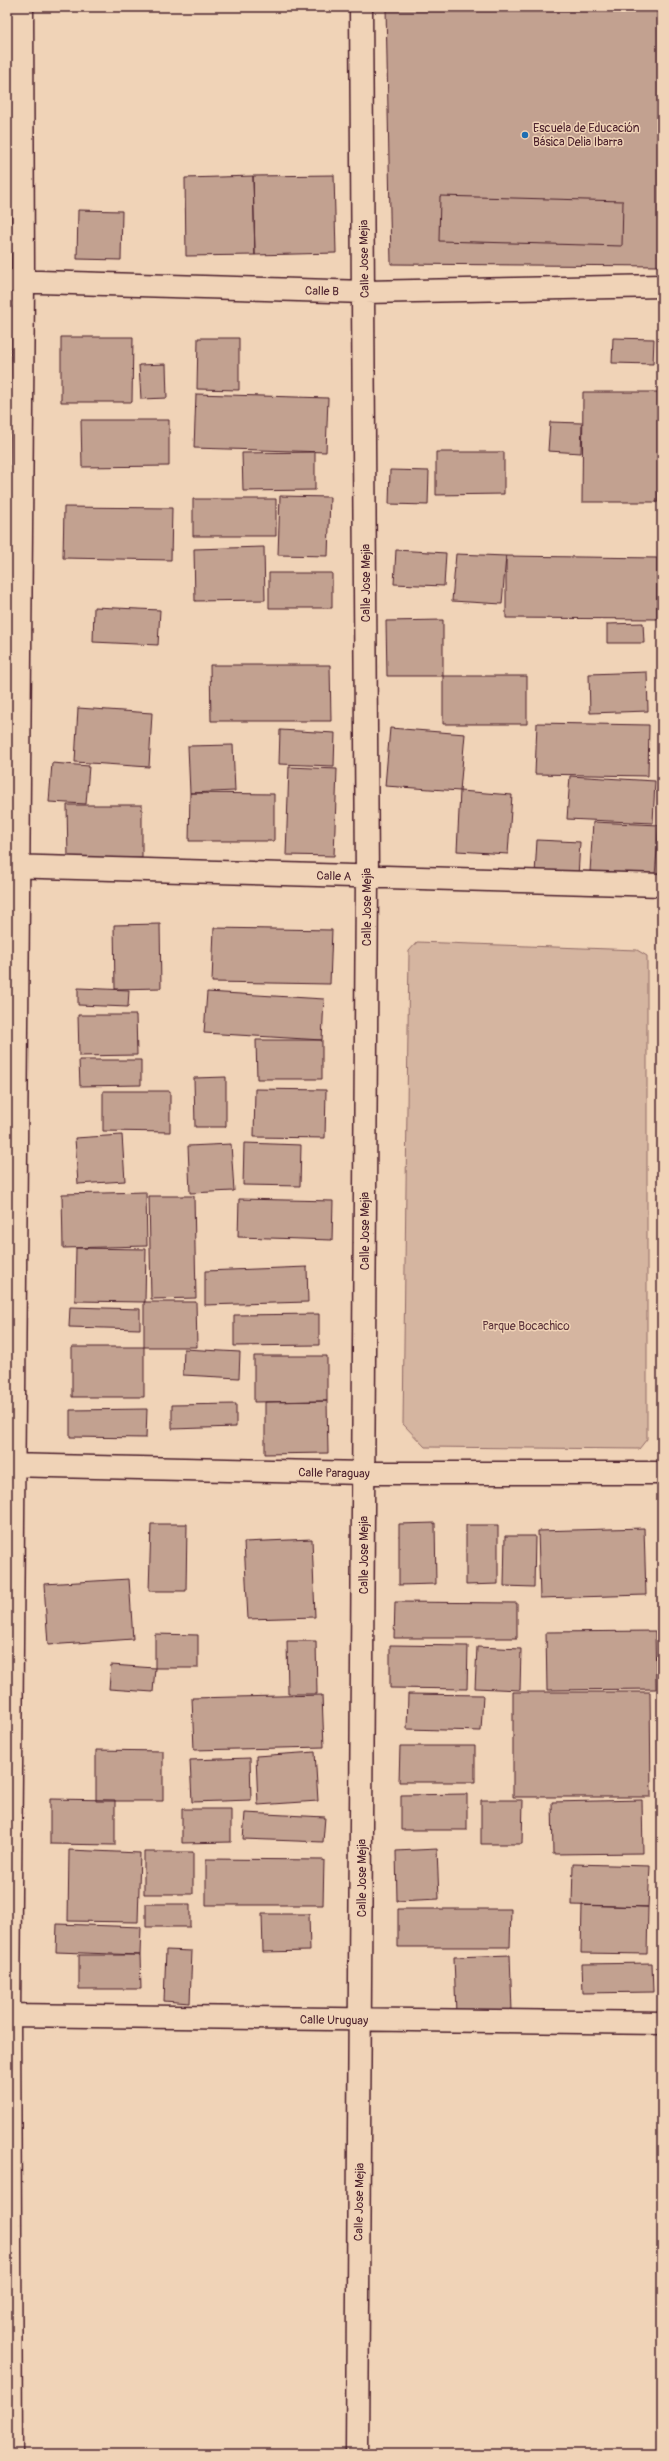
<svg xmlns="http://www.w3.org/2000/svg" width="669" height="2461" font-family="Pangolin,sans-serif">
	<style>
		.green { fill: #d5b5a0; stroke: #906a66 }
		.building { fill: #c2a190; stroke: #4a1f2b }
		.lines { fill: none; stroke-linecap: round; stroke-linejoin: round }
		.minor-casing { stroke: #4a1f2b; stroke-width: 25 }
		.minor { stroke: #f0d3b7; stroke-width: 22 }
		.poi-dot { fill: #1f6fb2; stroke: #f0d3b7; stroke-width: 1.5 }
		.labels { text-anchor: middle; stroke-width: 3; stroke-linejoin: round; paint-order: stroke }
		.poi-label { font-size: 12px; fill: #4a1f2b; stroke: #f0d3b7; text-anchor: start }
		.street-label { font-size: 12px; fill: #4a1f2b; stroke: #f0d3b7 }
		.park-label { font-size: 12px; fill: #5f363d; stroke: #f0d3b7 }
	</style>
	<rect width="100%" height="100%" fill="#f0d3b7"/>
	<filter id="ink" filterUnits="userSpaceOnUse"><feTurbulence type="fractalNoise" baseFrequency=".025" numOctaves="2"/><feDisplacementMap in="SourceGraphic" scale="8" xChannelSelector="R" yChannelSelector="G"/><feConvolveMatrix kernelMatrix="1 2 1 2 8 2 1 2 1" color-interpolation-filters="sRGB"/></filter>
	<g filter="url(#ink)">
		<path class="green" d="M 417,942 L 637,950 L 647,956 L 647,1439 L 639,1449 L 425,1447 L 403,1424 L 409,951 Z"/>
		<path class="building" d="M 386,7 L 662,7 L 662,266 L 391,264 Z
			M 334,175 L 336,253 L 255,255 L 253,176 Z
			M 253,176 L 255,255 L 186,256 L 185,178 Z
			M 440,196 L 623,201 L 622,246 L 439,241 Z
			M 78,210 L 122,211 L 121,260 L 77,259 Z
			M 61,337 L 133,337 L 132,402 L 61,402 Z
			M 198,338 L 239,338 L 239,390 L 197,389 Z
			M 613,338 L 654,339 L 653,364 L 612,363 Z
			M 166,364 L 167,398 L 141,399 L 139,365 Z
			M 583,392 L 658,392 L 658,502 L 582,502 Z
			M 196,394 L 328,398 L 326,452 L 194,448 Z
			M 81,420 L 169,420 L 169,466 L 82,467 Z
			M 550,422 L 582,423 L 581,453 L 548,451 Z
			M 315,452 L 315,490 L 243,491 L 242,453 Z
			M 436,452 L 504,452 L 504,494 L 436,495 Z
			M 390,470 L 429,471 L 428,505 L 389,504 Z
			M 280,496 L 330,497 L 328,556 L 278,555 Z
			M 193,499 L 276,499 L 276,536 L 193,536 Z
			M 64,507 L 172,508 L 171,560 L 63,558 Z
			M 264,547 L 265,600 L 195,601 L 194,549 Z
			M 396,550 L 446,553 L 444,586 L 394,584 Z
			M 456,554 L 506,556 L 502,604 L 452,601 Z
			M 506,556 L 657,558 L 657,619 L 506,618 Z
			M 269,573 L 332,573 L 332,608 L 269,608 Z
			M 94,607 L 160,610 L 158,645 L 93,642 Z
			M 443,620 L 443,676 L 387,676 L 386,621 Z
			M 643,623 L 644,643 L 607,643 L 607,624 Z
			M 210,665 L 330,665 L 331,721 L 211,721 Z
			M 647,672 L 648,711 L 590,713 L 589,674 Z
			M 443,676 L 527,676 L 527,724 L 443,724 Z
			M 78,708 L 152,713 L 149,767 L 75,762 Z
			M 537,723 L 649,725 L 648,776 L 535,774 Z
			M 390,728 L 465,734 L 460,791 L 385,786 Z
			M 280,730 L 335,733 L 334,766 L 279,764 Z
			M 233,745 L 235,791 L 190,793 L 188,746 Z
			M 52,763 L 89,766 L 86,804 L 49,802 Z
			M 289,767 L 337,769 L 334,856 L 286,855 Z
			M 570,776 L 655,781 L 653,823 L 567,819 Z
			M 460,791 L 512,795 L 508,854 L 457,851 Z
			M 190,793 L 274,794 L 274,841 L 189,841 Z
			M 67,805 L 142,805 L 142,858 L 68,859 Z
			M 593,822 L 659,825 L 655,876 L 590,872 Z
			M 537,840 L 580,842 L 578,877 L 535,874 Z
			M 160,924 L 161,988 L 115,989 L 114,925 Z
			M 214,928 L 332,930 L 330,984 L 212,982 Z
			M 78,988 L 129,990 L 128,1007 L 78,1005 Z
			M 207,992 L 324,999 L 322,1040 L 204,1033 Z
			M 78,1015 L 136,1015 L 137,1055 L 79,1056 Z
			M 256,1040 L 322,1040 L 322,1079 L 257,1079 Z
			M 79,1060 L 141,1060 L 141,1085 L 80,1086 Z
			M 226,1077 L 226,1127 L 195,1127 L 194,1078 Z
			M 255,1089 L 326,1090 L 325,1138 L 254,1137 Z
			M 103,1091 L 170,1091 L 170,1132 L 103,1131 Z
			M 122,1135 L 125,1181 L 78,1184 L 75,1138 Z
			M 244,1143 L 301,1145 L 300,1186 L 243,1185 Z
			M 231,1144 L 234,1191 L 190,1193 L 188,1146 Z
			M 146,1192 L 147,1246 L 63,1248 L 62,1194 Z
			M 149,1196 L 194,1196 L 196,1298 L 151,1299 Z
			M 239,1199 L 333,1201 L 332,1240 L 238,1237 Z
			M 76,1248 L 146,1249 L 145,1302 L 75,1301 Z
			M 307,1267 L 308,1302 L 205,1305 L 205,1271 Z
			M 144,1302 L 196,1302 L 197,1347 L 144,1347 Z
			M 70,1307 L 140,1309 L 140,1329 L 69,1327 Z
			M 319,1314 L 319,1345 L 234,1346 L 234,1315 Z
			M 72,1347 L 144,1347 L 144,1397 L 72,1397 Z
			M 184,1349 L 240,1352 L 239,1378 L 183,1375 Z
			M 254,1356 L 327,1356 L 327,1401 L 254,1402 Z
			M 327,1401 L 328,1453 L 265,1454 L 265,1402 Z
			M 236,1404 L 236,1427 L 172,1429 L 172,1405 Z
			M 147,1409 L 146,1438 L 70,1437 L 70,1410 Z
			M 435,1523 L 436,1584 L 399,1585 L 399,1524 Z
			M 151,1524 L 187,1524 L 186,1591 L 149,1591 Z
			M 466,1525 L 498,1525 L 498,1584 L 466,1585 Z
			M 644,1528 L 646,1595 L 540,1598 L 538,1531 Z
			M 505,1536 L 535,1536 L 534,1587 L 504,1586 Z
			M 312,1539 L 315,1617 L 248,1619 L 244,1542 Z
			M 129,1579 L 133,1639 L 48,1645 L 44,1584 Z
			M 395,1602 L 517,1603 L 517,1638 L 394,1638 Z
			M 655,1631 L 656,1689 L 547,1690 L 546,1632 Z
			M 155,1634 L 198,1635 L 198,1668 L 155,1668 Z
			M 287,1641 L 316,1641 L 317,1694 L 288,1694 Z
			M 390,1645 L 468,1646 L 467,1689 L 390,1688 Z
			M 477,1647 L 521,1649 L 520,1690 L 475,1688 Z
			M 111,1665 L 155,1668 L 153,1692 L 109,1689 Z
			M 513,1692 L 650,1692 L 651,1797 L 513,1797 Z
			M 408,1694 L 483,1695 L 481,1731 L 407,1729 Z
			M 322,1695 L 324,1747 L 194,1750 L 192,1698 Z
			M 400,1746 L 475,1746 L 475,1782 L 399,1782 Z
			M 96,1750 L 163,1751 L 163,1801 L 96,1801 Z
			M 315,1752 L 318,1801 L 258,1805 L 256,1756 Z
			M 250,1758 L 251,1800 L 192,1802 L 190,1760 Z
			M 467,1794 L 467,1830 L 401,1830 L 401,1795 Z
			M 50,1799 L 115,1800 L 115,1845 L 50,1844 Z
			M 481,1800 L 523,1800 L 522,1844 L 481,1844 Z
			M 642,1800 L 643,1853 L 553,1854 L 552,1802 Z
			M 182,1809 L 231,1809 L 231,1842 L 182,1843 Z
			M 245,1813 L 325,1817 L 323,1842 L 243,1839 Z
			M 437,1849 L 439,1899 L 397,1901 L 396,1851 Z
			M 69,1850 L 140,1853 L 138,1922 L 68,1921 Z
			M 144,1852 L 193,1852 L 193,1894 L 144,1894 Z
			M 206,1859 L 324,1860 L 323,1905 L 206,1905 Z
			M 573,1864 L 650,1866 L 648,1907 L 572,1905 Z
			M 146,1904 L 190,1904 L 190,1927 L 146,1927 Z
			M 582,1905 L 648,1907 L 647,1954 L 581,1953 Z
			M 398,1909 L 511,1909 L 510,1947 L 398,1947 Z
			M 262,1914 L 309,1914 L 310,1951 L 263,1952 Z
			M 57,1924 L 141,1927 L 140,1955 L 56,1952 Z
			M 166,1950 L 192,1951 L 190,2003 L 164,2001 Z
			M 79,1955 L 140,1955 L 141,1989 L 79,1989 Z
			M 510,1955 L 512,2011 L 456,2014 L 454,1957 Z
			M 652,1963 L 653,1992 L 583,1993 L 582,1964 Z"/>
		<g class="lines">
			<defs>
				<path id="minor" d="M 7,281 L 365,292 L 662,286
					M 7,866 L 662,885
					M 7,1465 L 365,1473 L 662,1473
					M 7,2015 L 662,2023
					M 11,2454 L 9,2015 L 23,282 L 22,7
					M 357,2454 L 367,877 L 361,7"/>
			</defs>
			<use href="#minor" class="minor-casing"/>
			<use href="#minor" class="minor"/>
		</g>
	</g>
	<circle class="poi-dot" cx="525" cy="135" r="4"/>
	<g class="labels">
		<g class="poi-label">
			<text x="533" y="132">Escuela de Educación<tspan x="533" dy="14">Básica Delia Ibarra</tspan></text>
		</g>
		<g class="street-label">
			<text transform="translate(364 259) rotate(-91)" y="4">Calle Jose Mejia</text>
			<text transform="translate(322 291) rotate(2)" y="4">Calle B</text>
			<text transform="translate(366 583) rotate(-90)" y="4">Calle Jose Mejia</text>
			<text transform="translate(334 876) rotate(2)" y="4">Calle A</text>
			<text transform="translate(367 907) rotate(-90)" y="4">Calle Jose Mejia</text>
			<text transform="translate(365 1231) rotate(-90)" y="4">Calle Jose Mejia</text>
			<text transform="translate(334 1473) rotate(1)" y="4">Calle Paraguay</text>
			<text transform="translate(364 1555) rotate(-90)" y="4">Calle Jose Mejia</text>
			<text transform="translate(362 1878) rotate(-90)" y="4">Calle Jose Mejia</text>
			<text transform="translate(334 2020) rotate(1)" y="4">Calle Uruguay</text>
			<text transform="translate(359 2202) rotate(-89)" y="4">Calle Jose Mejia</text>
		</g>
		<g class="park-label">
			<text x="526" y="1330">Parque Bocachico</text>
		</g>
	</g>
	<rect width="669" height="2461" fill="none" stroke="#f0d3b7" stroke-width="24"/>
	<rect x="12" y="12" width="645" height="2437" fill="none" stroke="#4a1f2b" stroke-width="1.5" filter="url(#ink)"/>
</svg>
